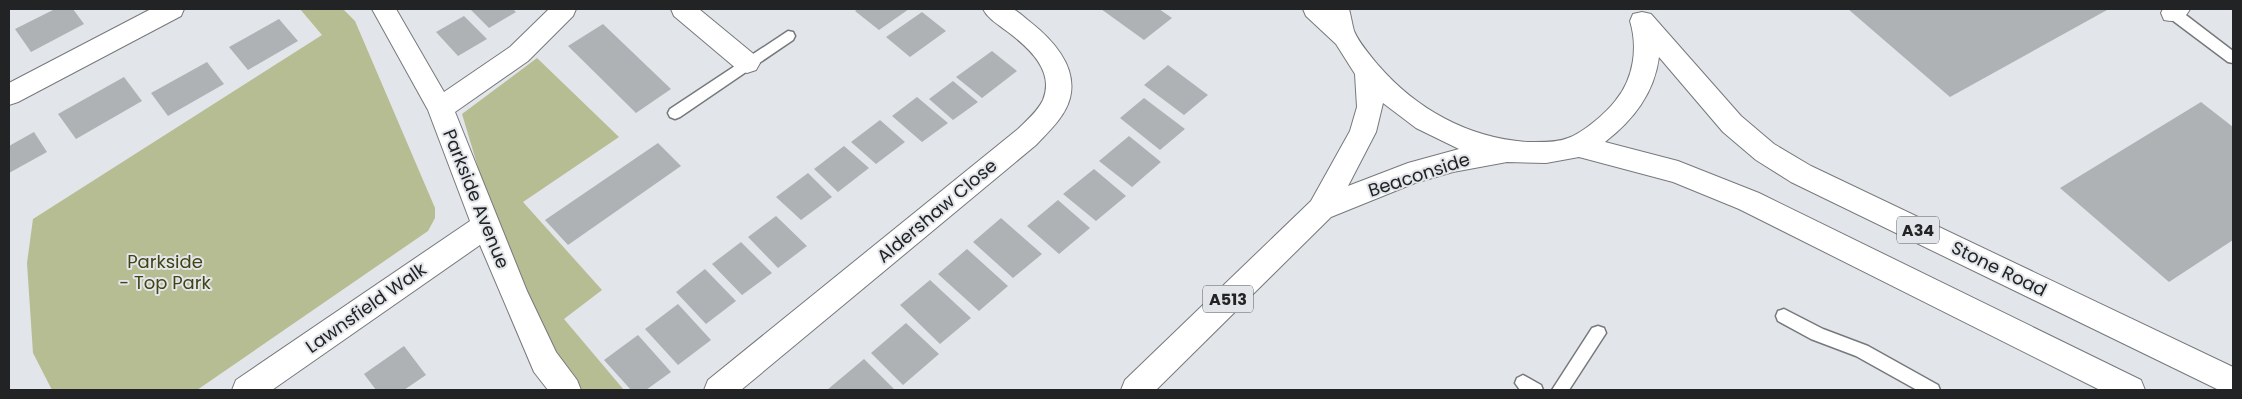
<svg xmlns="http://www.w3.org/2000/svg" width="2242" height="399" font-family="Poppins,sans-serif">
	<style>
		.green { fill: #b6bd92 }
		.building { fill: #afb2b5 }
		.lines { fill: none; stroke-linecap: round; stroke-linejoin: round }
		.lane-casing { stroke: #76797c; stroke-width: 3 }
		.street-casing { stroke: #76797c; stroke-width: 2 }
		.highway-casing { stroke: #76797c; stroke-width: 2 }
		.lane { fill: #fff; fill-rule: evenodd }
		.street { fill: #fff; fill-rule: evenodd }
		.highway { fill: #fff; fill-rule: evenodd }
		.labels { text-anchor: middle; stroke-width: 4; stroke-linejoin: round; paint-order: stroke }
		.shield { fill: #e2e5e9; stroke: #5c5d5f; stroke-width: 1 }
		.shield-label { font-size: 16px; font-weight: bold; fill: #222324 }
		.street-label { font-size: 18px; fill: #222324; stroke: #e2e5e9 }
		.park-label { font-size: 18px; fill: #404514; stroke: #e2e5e9 }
	</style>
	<rect width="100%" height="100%" fill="#e2e5e9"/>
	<path class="green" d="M 300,9 L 343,9 L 355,21 L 435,208 L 435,218 L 428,231 L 197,390 L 52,390 L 33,353 L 27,263 L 33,219 L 322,35 Z
		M 537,58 L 619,137 L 523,202 L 602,290 L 564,319 L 624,390 L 577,390 L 565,376 L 495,224 L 462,114 Z"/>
	<path class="building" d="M 55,9 L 73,9 L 84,24 L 31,52 L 15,29 Z
		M 470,9 L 513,9 L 516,12 L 489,28 Z
		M 858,9 L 909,9 L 879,30 L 855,11 Z
		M 1101,9 L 1159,9 L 1172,18 L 1144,40 Z
		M 1848,9 L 1938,9 L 1940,10 L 1943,9 L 2105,9 L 2107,10 L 1950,97 Z
		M 922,12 L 946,31 L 910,57 L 886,37 Z
		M 464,16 L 487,39 L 458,56 L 436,32 Z
		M 279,19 L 298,41 L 248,70 L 229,47 Z
		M 603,24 L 671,89 L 636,113 L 568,46 Z
		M 992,51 L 1017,71 L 982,98 L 956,77 Z
		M 207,62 L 224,84 L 168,116 L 151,93 Z
		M 1168,65 L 1208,95 L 1184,115 L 1144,85 Z
		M 124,77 L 142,101 L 76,139 L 58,114 Z
		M 953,81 L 978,102 L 953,120 L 929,99 Z
		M 917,97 L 948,123 L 922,142 L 892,116 Z
		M 1144,98 L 1185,129 L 1160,150 L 1120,118 Z
		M 2201,102 L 2233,127 L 2233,240 L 2169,282 L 2060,188 Z
		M 880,120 L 905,142 L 876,164 L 851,142 Z
		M 34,132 L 47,152 L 9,173 L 9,146 Z
		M 1129,136 L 1161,162 L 1132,187 L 1099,161 Z
		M 658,143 L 681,166 L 568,245 L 545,220 Z
		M 844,146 L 869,168 L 838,192 L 814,169 Z
		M 1094,169 L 1126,196 L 1096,221 L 1063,194 Z
		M 808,173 L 832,197 L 801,220 L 776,197 Z
		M 1058,200 L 1090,228 L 1059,254 L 1027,226 Z
		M 776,216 L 807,246 L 778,268 L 748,237 Z
		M 1001,218 L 1042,254 L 1013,278 L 973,242 Z
		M 741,242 L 772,273 L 742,295 L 712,264 Z
		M 967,249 L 1008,286 L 979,311 L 938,274 Z
		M 705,269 L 736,301 L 706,324 L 676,292 Z
		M 930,280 L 971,318 L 940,344 L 900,305 Z
		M 678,304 L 711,340 L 678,365 L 645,329 Z
		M 906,323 L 939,354 L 903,385 L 871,353 Z
		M 638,335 L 671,372 L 646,390 L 631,390 L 604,360 Z
		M 404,346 L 426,375 L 404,390 L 376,390 L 364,374 Z
		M 864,359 L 895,390 L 827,390 Z"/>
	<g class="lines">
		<defs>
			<path id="lane" d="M 2168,9 L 2178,9 L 2233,51 L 2233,63 L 2228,62 L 2168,17 L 2166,13 Z
				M 788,31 L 793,32 L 795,36 L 793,40 L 680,117 L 675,119 L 670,117 L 668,113 L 670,109 Z
				M 1784,309 L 1823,329 L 1868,346 L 1938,385 L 1940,390 L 1917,390 L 1856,356 L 1811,339 L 1778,321 L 1776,316 L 1778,311 Z
				M 1598,326 L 1604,328 L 1606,333 L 1569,390 L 1552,390 L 1592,328 Z
				M 1523,375 L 1541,385 L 1543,390 L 1520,390 L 1515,383 L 1517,378 Z"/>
			<path id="street" d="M 151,9 L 184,9 L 181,16 L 18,102 L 9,105 L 9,83 Z
				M 372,9 L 396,9 L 444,92 L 510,47 L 549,9 L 576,9 L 573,16 L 528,61 L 455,112 L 527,291 L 556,352 L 577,380 L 581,390 L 548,390 L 534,372 L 480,245 L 272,390 L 232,390 L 236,380 L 470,221 L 428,110 Z
				M 671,9 L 699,9 L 756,56 L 760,63 L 756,70 L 747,73 L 738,70 L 674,16 Z
				M 983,9 C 991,9 1006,6 1013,9 C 1019,12 1024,17 1029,21 C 1052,39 1078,66 1070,98 C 1065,117 1049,131 1036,145 L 741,390 L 704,390 L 708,380 L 1018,129 C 1026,121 1038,111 1043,100 C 1055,71 1029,48 1008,32 C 999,25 988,19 983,9 Z
				M 2163,9 L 2190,9 C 2184,20 2177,23 2164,20 L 2161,13 Z"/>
			<path id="highway" d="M 1303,9 L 1349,9 C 1351,16 1352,24 1354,31 C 1359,43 1370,55 1378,65 C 1416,109 1468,138 1527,142 C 1539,142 1556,143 1568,138 C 1583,133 1606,113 1616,100 C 1634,78 1638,47 1630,21 L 1633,14 L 1642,12 L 1651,14 L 1741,116 L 1774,144 L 1811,166 L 2233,367 L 2233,390 L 2219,390 L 1791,182 L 1756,160 L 1723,132 L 1659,57 C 1654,94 1633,120 1605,142 L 1678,161 L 1759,193 L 2141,380 L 2145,390 L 2100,390 L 1739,209 L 1673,182 L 1579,157 L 1546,163 L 1507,162 L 1453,172 L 1415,183 L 1331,217 L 1156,390 L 1121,390 L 1125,380 L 1311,201 L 1350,131 L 1357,107 L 1355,74 L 1336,44 L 1306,16 ZM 1383,103 L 1416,128 L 1459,149 L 1408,163 L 1348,186 L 1376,132 Z"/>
		</defs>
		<use href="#lane" class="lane-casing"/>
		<use href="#street" class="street-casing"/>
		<use href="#highway" class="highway-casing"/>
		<use href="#lane" class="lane"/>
		<use href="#street" class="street"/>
		<use href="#highway" class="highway"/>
	</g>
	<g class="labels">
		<g class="shield">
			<rect x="1897" y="216.5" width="42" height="27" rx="4"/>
			<rect x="1203" y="285.5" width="50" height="27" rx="4"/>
		</g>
		<g class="shield-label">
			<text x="1918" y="236">A34</text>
			<text x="1228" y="305">A513</text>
		</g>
		<g class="street-label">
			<text transform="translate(1419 175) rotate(-18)" y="6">Beaconside</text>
			<text transform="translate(476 199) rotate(68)" y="6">Parkside Avenue</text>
			<text transform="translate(937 211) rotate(-40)" y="6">Aldershaw Close</text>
			<text transform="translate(1999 269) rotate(26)" y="6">Stone Road</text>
			<text transform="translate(366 308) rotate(-35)" y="6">Lawnsfield Walk</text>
		</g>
		<g class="park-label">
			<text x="165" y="268">Parkside<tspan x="165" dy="21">- Top Park</tspan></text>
		</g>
	</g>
	<rect width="2242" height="399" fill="none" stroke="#222324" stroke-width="20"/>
</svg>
